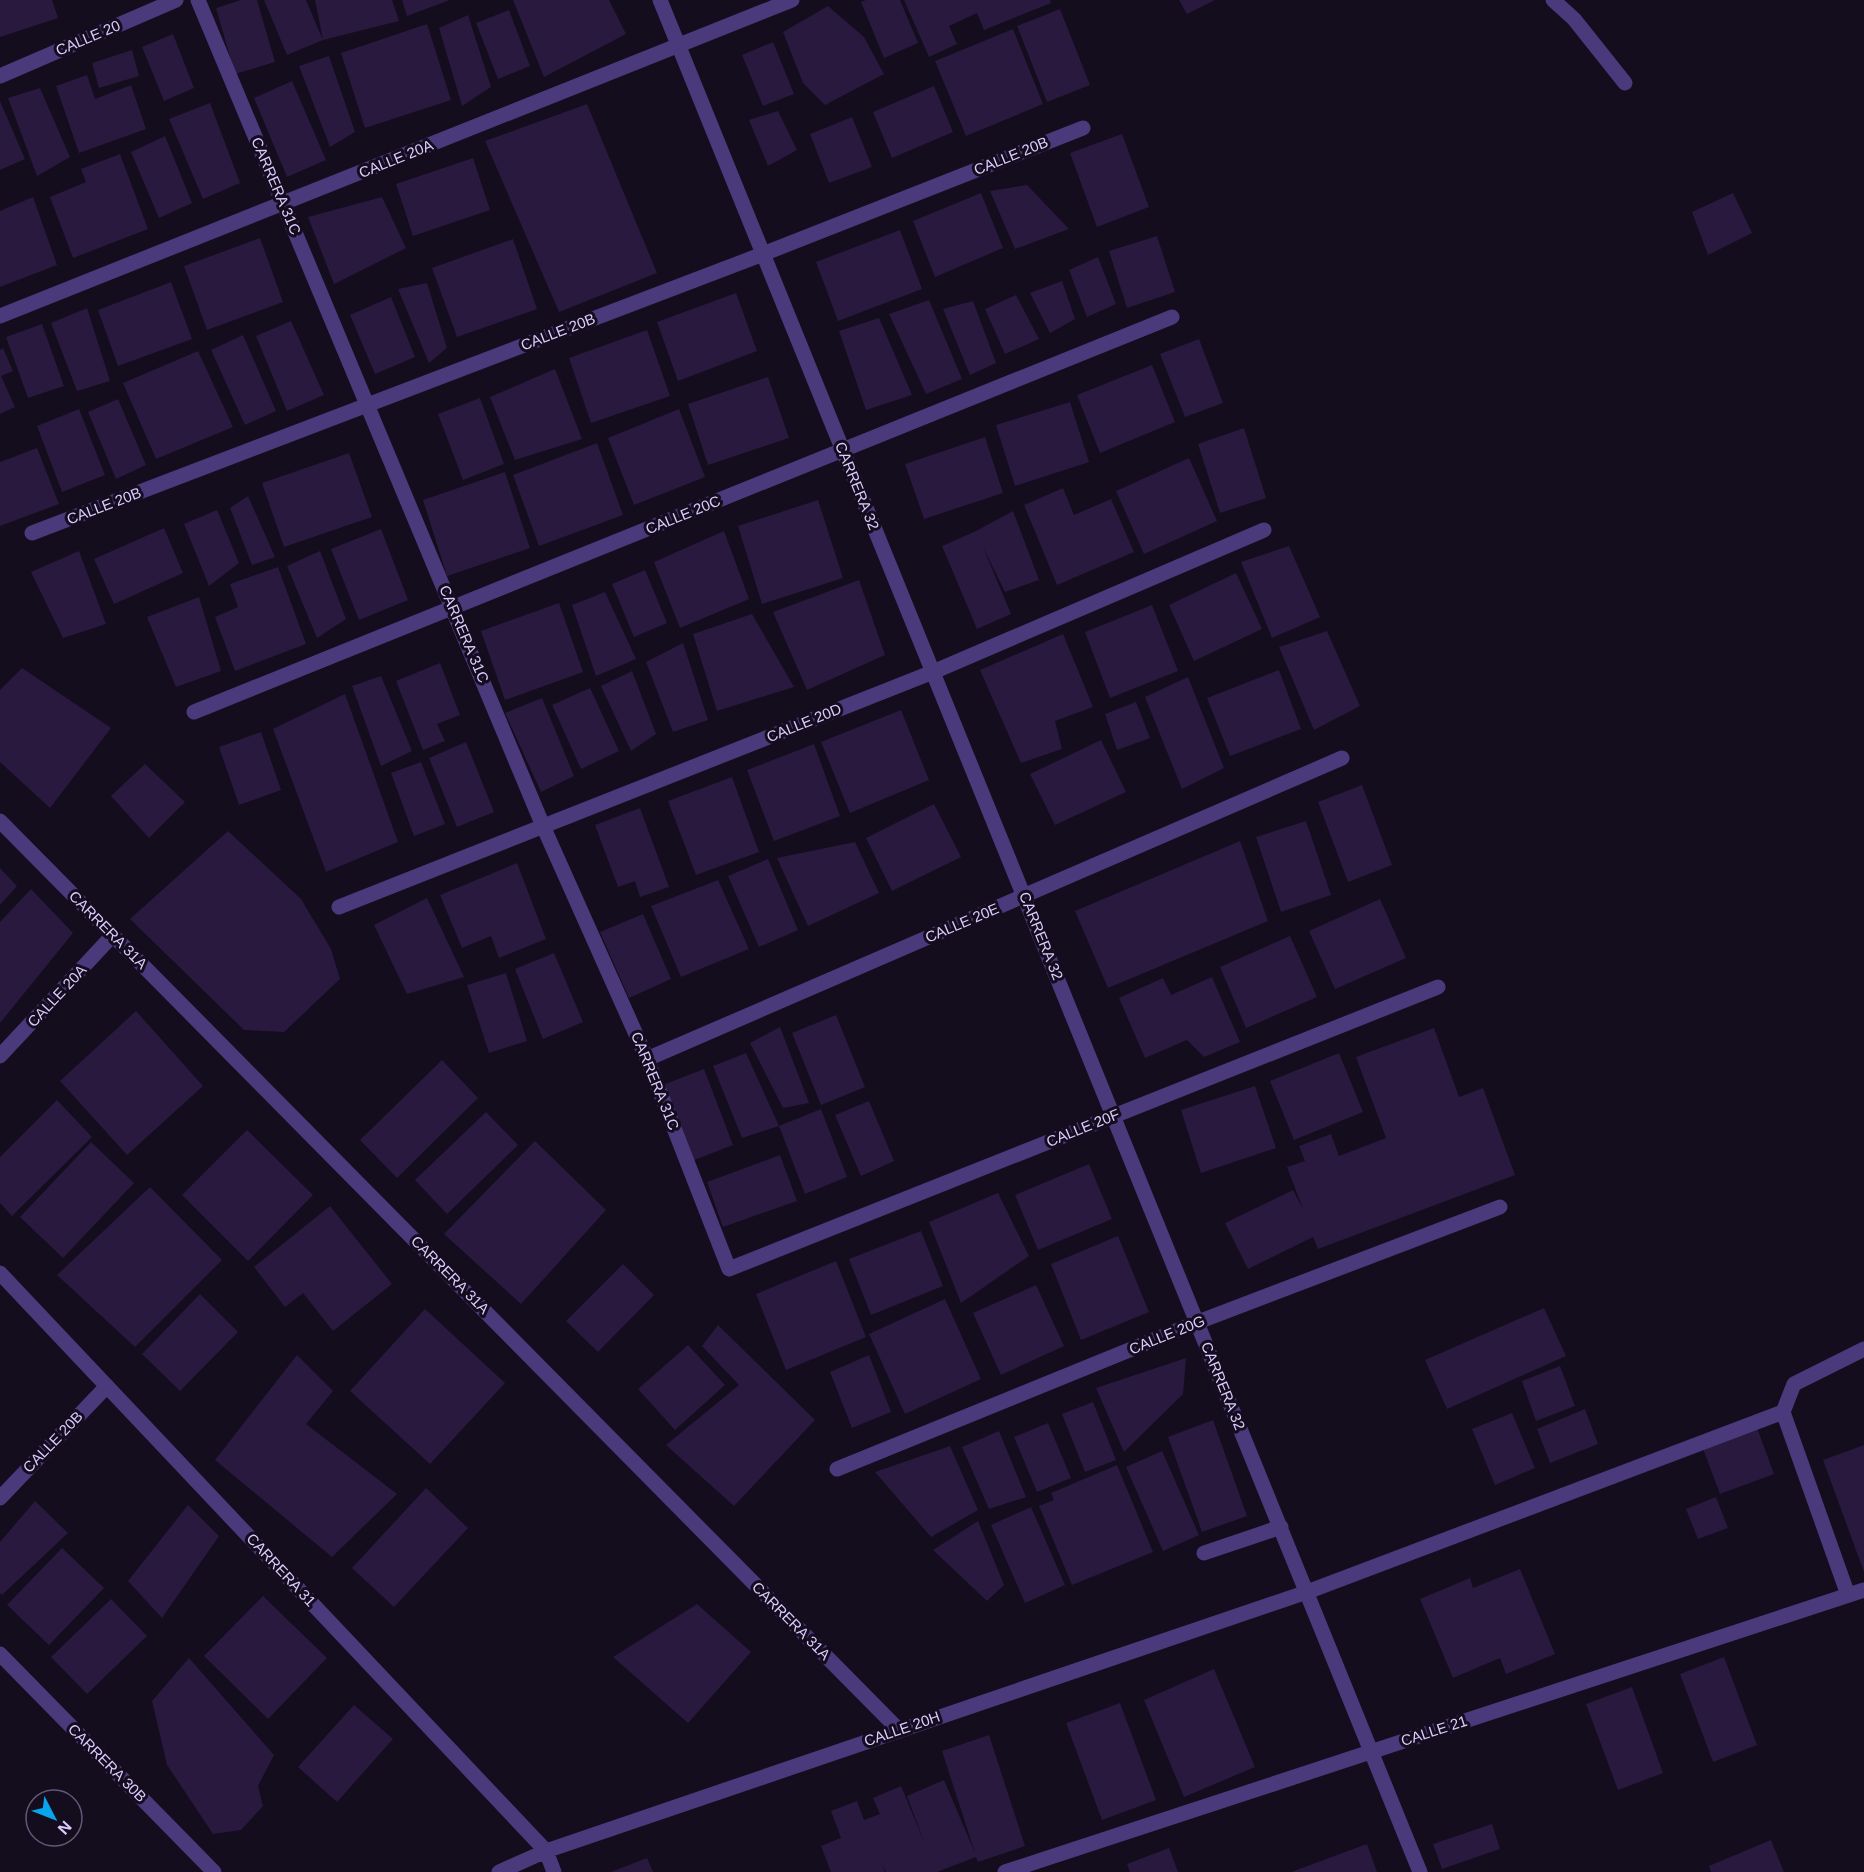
<svg xmlns="http://www.w3.org/2000/svg" width="1864" height="1872" font-family="Arial,sans-serif">
	<style>
		.building { fill: #29193e }
		.lines { fill: none; stroke-linecap: round; stroke-linejoin: round }
		.minor { stroke: #4a397b; stroke-width: 15 }
		.labels { text-anchor: middle; stroke-width: 6; stroke-linejoin: round; paint-order: stroke }
		.street-label { font-size: 15px; fill: #dccbfd; stroke: #130d1e }
	</style>
	<rect width="100%" height="100%" fill="#130d1e"/>
	<path class="building" d="M 0,0 L 52,0 L 58,18 L 0,37 Z
		M 241,0 L 257,0 L 275,62 L 235,74 L 216,8 Z
		M 264,0 L 306,0 L 323,40 L 315,0 L 392,0 L 399,21 L 323,40 L 287,55 Z
		M 402,0 L 450,0 L 407,16 Z
		M 513,0 L 609,0 L 626,34 L 544,77 Z
		M 866,0 L 900,0 L 918,43 L 884,58 L 861,2 Z
		M 904,0 L 1050,0 L 1051,3 L 984,30 L 977,13 L 949,26 L 957,44 L 929,57 Z
		M 1179,0 L 1215,0 L 1187,14 Z
		M 828,6 L 864,37 L 884,74 L 825,105 L 803,83 L 783,32 Z
		M 1060,9 L 1090,85 L 1047,102 L 1017,26 Z
		M 509,10 L 530,66 L 498,79 L 476,23 Z
		M 468,15 L 491,87 L 462,106 L 439,28 Z
		M 427,24 L 451,100 L 365,128 L 341,53 Z
		M 1013,29 L 1043,104 L 966,136 L 935,61 Z
		M 173,34 L 194,88 L 164,101 L 142,47 Z
		M 773,42 L 794,94 L 763,106 L 742,55 Z
		M 132,50 L 139,76 L 99,88 L 92,63 Z
		M 329,56 L 355,132 L 330,147 L 299,66 Z
		M 87,75 L 95,99 L 131,85 L 146,129 L 79,153 L 56,86 Z
		M 292,81 L 326,160 L 287,177 L 254,98 Z
		M 934,86 L 953,132 L 892,158 L 873,112 Z
		M 40,88 L 70,157 L 37,176 L 8,98 Z
		M 0,101 L 25,159 L 0,170 Z
		M 210,103 L 240,183 L 203,199 L 169,119 Z
		M 587,104 L 657,273 L 559,312 L 485,141 Z
		M 778,111 L 797,150 L 768,166 L 749,120 Z
		M 852,117 L 872,167 L 829,183 L 810,134 Z
		M 1122,134 L 1149,207 L 1097,227 L 1070,153 Z
		M 165,136 L 192,203 L 159,218 L 131,152 Z
		M 120,154 L 148,229 L 73,258 L 50,197 L 86,182 L 81,169 Z
		M 473,158 L 490,210 L 413,236 L 396,184 Z
		M 1027,185 L 1069,229 L 1015,249 L 990,191 Z
		M 981,193 L 1003,248 L 935,277 L 913,221 Z
		M 1733,193 L 1752,233 L 1708,255 L 1692,212 Z
		M 33,197 L 57,265 L 0,287 L 0,211 Z
		M 382,197 L 406,248 L 334,284 L 308,217 Z
		M 900,230 L 922,289 L 838,321 L 816,262 Z
		M 1157,236 L 1175,292 L 1127,308 L 1109,251 Z
		M 260,238 L 283,302 L 207,330 L 184,266 Z
		M 513,239 L 537,309 L 457,337 L 432,268 Z
		M 1098,257 L 1116,304 L 1087,317 L 1069,270 Z
		M 1062,281 L 1075,319 L 1050,333 L 1030,293 Z
		M 171,282 L 192,339 L 118,366 L 98,310 Z
		M 427,283 L 447,348 L 429,363 L 398,289 Z
		M 736,293 L 757,351 L 678,381 L 657,322 Z
		M 1016,295 L 1039,339 L 1005,354 L 985,309 Z
		M 391,297 L 415,357 L 375,374 L 350,315 Z
		M 929,300 L 962,379 L 926,394 L 889,314 Z
		M 973,301 L 996,363 L 970,375 L 943,309 Z
		M 87,308 L 110,381 L 77,391 L 51,323 Z
		M 879,318 L 912,395 L 866,410 L 839,331 Z
		M 291,321 L 324,395 L 287,411 L 256,336 Z
		M 42,324 L 64,386 L 28,398 L 6,337 Z
		M 647,330 L 670,396 L 591,423 L 569,358 Z
		M 243,335 L 276,411 L 245,425 L 211,350 Z
		M 1199,339 L 1223,403 L 1185,417 L 1160,354 Z
		M 3,348 L 13,371 L 1,376 L 15,407 L 0,414 L 0,350 Z
		M 198,351 L 233,427 L 156,459 L 123,383 Z
		M 1152,365 L 1175,422 L 1100,453 L 1077,395 Z
		M 555,369 L 582,439 L 515,460 L 490,397 Z
		M 768,377 L 789,438 L 708,465 L 688,404 Z
		M 480,398 L 504,464 L 463,480 L 438,414 Z
		M 118,399 L 146,465 L 116,479 L 88,412 Z
		M 1070,402 L 1089,462 L 1015,486 L 996,425 Z
		M 79,409 L 105,475 L 62,492 L 37,426 Z
		M 679,409 L 705,477 L 634,505 L 608,438 Z
		M 1244,428 L 1266,498 L 1220,513 L 1198,444 Z
		M 985,437 L 1003,493 L 924,519 L 905,464 Z
		M 597,443 L 623,515 L 539,546 L 513,475 Z
		M 37,448 L 59,504 L 0,526 L 0,462 Z
		M 349,453 L 372,517 L 284,547 L 262,483 Z
		M 1189,458 L 1217,521 L 1144,554 L 1116,491 Z
		M 505,472 L 530,548 L 447,576 L 423,500 Z
		M 1063,488 L 1074,515 L 1111,499 L 1134,552 L 1057,585 L 1024,505 Z
		M 248,496 L 275,557 L 252,565 L 230,508 Z
		M 818,500 L 843,578 L 762,604 L 738,526 Z
		M 217,510 L 239,563 L 209,586 L 184,524 Z
		M 1013,511 L 1039,580 L 1005,592 L 983,547 L 1011,614 L 977,629 L 942,546 L 976,531 Z
		M 164,528 L 183,573 L 114,604 L 94,559 Z
		M 381,529 L 408,600 L 359,620 L 331,549 Z
		M 724,531 L 749,599 L 680,628 L 654,562 Z
		M 1289,546 L 1320,617 L 1272,638 L 1241,562 Z
		M 79,551 L 106,624 L 63,638 L 31,572 Z
		M 320,551 L 346,619 L 317,638 L 287,566 Z
		M 278,567 L 306,644 L 235,671 L 215,617 L 238,607 L 230,584 Z
		M 645,570 L 667,623 L 634,637 L 612,584 Z
		M 1236,573 L 1262,629 L 1194,661 L 1169,605 Z
		M 859,580 L 885,655 L 807,690 L 773,612 Z
		M 605,592 L 636,659 L 596,676 L 572,605 Z
		M 199,597 L 221,671 L 176,687 L 147,617 Z
		M 559,603 L 583,672 L 505,700 L 481,631 Z
		M 1152,605 L 1178,671 L 1110,698 L 1085,632 Z
		M 752,614 L 794,687 L 717,711 L 693,634 Z
		M 1327,631 L 1360,706 L 1314,730 L 1279,647 Z
		M 1063,634 L 1093,707 L 1055,721 L 1062,749 L 1021,763 L 980,670 Z
		M 683,643 L 708,720 L 673,732 L 646,662 Z
		M 440,663 L 460,715 L 437,724 L 445,741 L 423,750 L 396,681 Z
		M 22,668 L 111,728 L 50,808 L 0,762 L 0,690 Z
		M 1279,670 L 1301,729 L 1230,756 L 1207,698 Z
		M 632,671 L 656,734 L 631,751 L 601,686 Z
		M 381,676 L 412,751 L 381,766 L 352,686 Z
		M 1188,677 L 1224,768 L 1182,789 L 1145,697 Z
		M 590,688 L 619,751 L 581,769 L 552,705 Z
		M 345,694 L 398,842 L 326,872 L 273,729 Z
		M 542,698 L 574,776 L 541,792 L 505,713 Z
		M 1136,702 L 1150,738 L 1117,750 L 1105,714 Z
		M 901,710 L 929,780 L 850,813 L 821,742 Z
		M 261,732 L 281,790 L 239,805 L 219,747 Z
		M 1101,740 L 1126,792 L 1055,825 L 1030,774 Z
		M 466,742 L 494,812 L 457,827 L 429,758 Z
		M 814,744 L 840,816 L 774,841 L 747,770 Z
		M 421,762 L 445,824 L 414,836 L 391,773 Z
		M 145,764 L 185,802 L 149,838 L 111,796 Z
		M 732,777 L 759,852 L 696,875 L 668,801 Z
		M 1362,785 L 1392,865 L 1348,882 L 1318,802 Z
		M 934,804 L 961,857 L 892,891 L 866,838 Z
		M 640,808 L 669,887 L 640,897 L 635,881 L 618,887 L 595,825 Z
		M 1306,821 L 1331,895 L 1281,912 L 1256,837 Z
		M 228,831 L 301,899 L 331,949 L 340,979 L 284,1032 L 244,1030 L 130,919 Z
		M 1240,841 L 1268,921 L 1108,988 L 1075,911 Z
		M 855,842 L 879,893 L 808,926 L 777,858 Z
		M 768,859 L 798,930 L 759,947 L 728,876 Z
		M 517,863 L 546,939 L 499,958 L 491,936 L 462,948 L 440,895 Z
		M 0,868 L 17,886 L 0,905 Z
		M 718,880 L 749,949 L 681,977 L 651,906 Z
		M 31,889 L 73,933 L 0,1023 L 0,922 Z
		M 427,898 L 464,977 L 407,994 L 374,925 Z
		M 1380,899 L 1406,958 L 1335,989 L 1309,931 Z
		M 643,914 L 671,979 L 629,998 L 600,932 Z
		M 1290,936 L 1317,997 L 1246,1028 L 1220,967 Z
		M 554,953 L 583,1022 L 543,1039 L 515,969 Z
		M 506,973 L 527,1041 L 489,1053 L 467,985 Z
		M 1212,977 L 1240,1042 L 1204,1057 L 1187,1040 L 1145,1058 L 1119,998 L 1163,978 L 1171,995 Z
		M 136,1011 L 203,1086 L 127,1155 L 60,1081 Z
		M 836,1015 L 865,1087 L 821,1105 L 792,1033 Z
		M 780,1027 L 809,1103 L 783,1108 L 750,1043 Z
		M 1434,1028 L 1459,1097 L 1483,1088 L 1515,1175 L 1318,1249 L 1313,1237 L 1248,1269 L 1225,1223 L 1293,1190 L 1303,1209 L 1287,1167 L 1305,1161 L 1299,1146 L 1331,1134 L 1339,1156 L 1386,1138 L 1356,1057 Z
		M 746,1053 L 779,1126 L 742,1138 L 713,1066 Z
		M 1339,1053 L 1363,1112 L 1294,1140 L 1270,1081 Z
		M 442,1060 L 478,1098 L 397,1178 L 360,1140 Z
		M 704,1069 L 733,1145 L 689,1162 L 660,1086 Z
		M 1255,1086 L 1276,1148 L 1201,1173 L 1181,1110 Z
		M 57,1100 L 92,1137 L 12,1216 L 0,1203 L 0,1157 Z
		M 869,1101 L 894,1161 L 861,1176 L 835,1115 Z
		M 821,1109 L 847,1177 L 805,1194 L 779,1126 Z
		M 486,1112 L 518,1145 L 447,1214 L 415,1180 Z
		M 247,1130 L 313,1195 L 248,1261 L 182,1195 Z
		M 535,1141 L 606,1210 L 521,1304 L 444,1234 Z
		M 91,1142 L 134,1183 L 63,1258 L 20,1217 Z
		M 780,1155 L 797,1201 L 723,1227 L 707,1182 Z
		M 1089,1164 L 1112,1219 L 1038,1250 L 1015,1195 Z
		M 150,1187 L 222,1260 L 135,1347 L 57,1275 Z
		M 998,1193 L 1029,1256 L 961,1303 L 929,1222 Z
		M 330,1206 L 392,1284 L 333,1331 L 303,1293 L 285,1307 L 254,1267 Z
		M 921,1231 L 943,1286 L 871,1315 L 849,1259 Z
		M 1118,1236 L 1149,1312 L 1081,1340 L 1051,1264 Z
		M 836,1261 L 866,1337 L 786,1370 L 756,1294 Z
		M 623,1264 L 654,1295 L 598,1352 L 566,1321 Z
		M 1036,1285 L 1064,1346 L 1001,1375 L 973,1313 Z
		M 200,1294 L 238,1332 L 180,1391 L 142,1354 Z
		M 945,1299 L 981,1379 L 905,1414 L 869,1334 Z
		M 1544,1308 L 1566,1356 L 1447,1409 L 1425,1360 Z
		M 425,1309 L 505,1383 L 430,1464 L 350,1391 Z
		M 718,1325 L 815,1420 L 734,1506 L 666,1445 L 739,1385 L 702,1346 Z
		M 688,1345 L 725,1385 L 675,1430 L 638,1389 Z
		M 297,1355 L 333,1391 L 306,1424 L 397,1494 L 332,1557 L 215,1460 Z
		M 869,1355 L 891,1412 L 852,1428 L 830,1372 Z
		M 1186,1358 L 1183,1394 L 1124,1452 L 1096,1388 Z
		M 1560,1366 L 1575,1406 L 1536,1421 L 1522,1381 Z
		M 1093,1402 L 1116,1460 L 1085,1472 L 1062,1414 Z
		M 1585,1409 L 1598,1444 L 1550,1463 L 1537,1429 Z
		M 1512,1413 L 1535,1468 L 1495,1485 L 1472,1429 Z
		M 1213,1420 L 1247,1516 L 1202,1532 L 1168,1437 Z
		M 1048,1423 L 1071,1478 L 1037,1492 L 1014,1437 Z
		M 1756,1425 L 1774,1474 L 1720,1494 L 1702,1446 Z
		M 999,1431 L 1026,1497 L 989,1509 L 962,1447 Z
		M 1864,1445 L 1864,1572 L 1823,1460 Z
		M 950,1446 L 978,1510 L 931,1537 L 875,1472 Z
		M 1162,1451 L 1199,1535 L 1163,1551 L 1126,1467 Z
		M 1117,1465 L 1153,1552 L 1072,1585 L 1039,1506 L 1054,1500 L 1051,1493 Z
		M 426,1488 L 468,1528 L 394,1607 L 352,1568 Z
		M 1716,1497 L 1728,1528 L 1698,1539 L 1686,1509 Z
		M 35,1501 L 68,1533 L 2,1595 L 0,1593 L 0,1542 Z
		M 188,1505 L 219,1536 L 162,1618 L 128,1581 Z
		M 1031,1507 L 1065,1585 L 1025,1603 L 991,1525 Z
		M 978,1521 L 1004,1585 L 987,1601 L 933,1550 Z
		M 62,1548 L 104,1588 L 49,1645 L 7,1605 Z
		M 1520,1569 L 1555,1654 L 1506,1674 L 1500,1658 L 1453,1678 L 1420,1599 L 1470,1578 L 1473,1588 Z
		M 263,1596 L 327,1658 L 268,1719 L 204,1656 Z
		M 111,1599 L 147,1636 L 87,1694 L 51,1657 Z
		M 697,1604 L 751,1652 L 688,1723 L 613,1657 Z
		M 1724,1657 L 1757,1745 L 1713,1762 L 1680,1674 Z
		M 189,1658 L 274,1755 L 258,1786 L 263,1806 L 241,1830 L 213,1834 L 167,1765 L 152,1701 Z
		M 1214,1669 L 1255,1767 L 1184,1797 L 1144,1700 Z
		M 1632,1687 L 1663,1773 L 1618,1790 L 1586,1704 Z
		M 1120,1703 L 1156,1800 L 1102,1820 L 1066,1723 Z
		M 354,1705 L 393,1739 L 337,1802 L 298,1767 Z
		M 989,1735 L 1025,1846 L 978,1862 L 976,1857 L 937,1872 L 886,1872 L 882,1864 L 885,1872 L 831,1872 L 821,1846 L 841,1838 L 831,1811 L 857,1801 L 864,1820 L 880,1814 L 873,1798 L 901,1786 L 925,1844 L 907,1796 L 944,1780 L 975,1853 L 942,1751 Z
		M 1492,1824 L 1500,1849 L 1442,1869 L 1433,1844 Z
		M 1771,1840 L 1784,1872 L 1711,1872 L 1709,1866 Z
		M 1367,1844 L 1377,1872 L 1291,1872 Z
		M 1169,1848 L 1178,1872 L 1130,1872 L 1127,1864 Z
		M 647,1858 L 653,1872 L 611,1872 Z"/>
	<g class="lines">
		<path class="minor" d="M 198,0 L 543,826 L 647,1059 L 729,1269 L 1438,987
			M 660,0 L 1420,1872
			M 1553,0 L 1574,19 L 1625,83
			M 0,76 L 176,0
			M 0,316 L 792,0
			M 32,533 L 763,254 L 1083,128
			M 194,712 L 1172,317
			M 0,821 L 899,1730
			M 339,907 L 933,672 L 1264,530
			M 0,1056 L 113,935
			M 647,1059 L 1342,758
			M 0,1273 L 546,1851 L 554,1872
			M 837,1469 L 1198,1322 L 1500,1207
			M 0,1498 L 107,1386
			M 1204,1553 L 1281,1527
			M 1848,1595 L 1783,1412 L 1794,1384 L 1864,1349
			M 0,1654 L 214,1872
			M 499,1872 L 546,1851 L 1307,1592 L 1783,1412
			M 1005,1872 L 1864,1590"/>
	</g>
	<g class="labels">
		<g class="street-label">
			<text transform="translate(88 38) rotate(-23)" y="5">CALLE 20</text>
			<text transform="translate(1011 156) rotate(-22)" y="5">CALLE 20B</text>
			<text transform="translate(396 159) rotate(-22)" y="5">CALLE 20A</text>
			<text transform="translate(276 186) rotate(67)" y="5">CARRERA 31C</text>
			<text transform="translate(558 332) rotate(-21)" y="5">CALLE 20B</text>
			<text transform="translate(857 486) rotate(68)" y="5">CARRERA 32</text>
			<text transform="translate(104 506) rotate(-21)" y="5">CALLE 20B</text>
			<text transform="translate(683 515) rotate(-22)" y="5">CALLE 20C</text>
			<text transform="translate(464 634) rotate(67)" y="5">CARRERA 31C</text>
			<text transform="translate(804 723) rotate(-22)" y="5">CALLE 20D</text>
			<text transform="translate(962 923) rotate(-23)" y="5">CALLE 20E</text>
			<text transform="translate(108 930) rotate(45)" y="5">CARRERA 31A</text>
			<text transform="translate(1041 936) rotate(68)" y="5">CARRERA 32</text>
			<text transform="translate(57 996) rotate(-47)" y="5">CALLE 20A</text>
			<text transform="translate(655 1081) rotate(68)" y="5">CARRERA 31C</text>
			<text transform="translate(1083 1128) rotate(-22)" y="5">CALLE 20F</text>
			<text transform="translate(450 1275) rotate(45)" y="5">CARRERA 31A</text>
			<text transform="translate(1167 1335) rotate(-22)" y="5">CALLE 20G</text>
			<text transform="translate(1223 1386) rotate(68)" y="5">CARRERA 32</text>
			<text transform="translate(53 1442) rotate(-46)" y="5">CALLE 20B</text>
			<text transform="translate(281 1570) rotate(47)" y="5">CARRERA 31</text>
			<text transform="translate(791 1621) rotate(45)" y="5">CARRERA 31A</text>
			<text transform="translate(902 1729) rotate(-19)" y="5">CALLE 20H</text>
			<text transform="translate(1434 1731) rotate(-18)" y="5">CALLE 21</text>
			<text transform="translate(107 1763) rotate(45)" y="5">CARRERA 30B</text>
		</g>
	</g>
	<g transform="translate(54 1818) rotate(132)"><circle r="28" fill="#130d1e" stroke="#635977" stroke-width="1.5"/>
	<path d="M0-4.5L10 22L0 15L-10 22Z" fill="#08a4ec"/>
	<text y="-9" font-size="16" font-weight="bold" text-anchor="middle" fill="#dccbfd">N</text>
	</g>
</svg>
